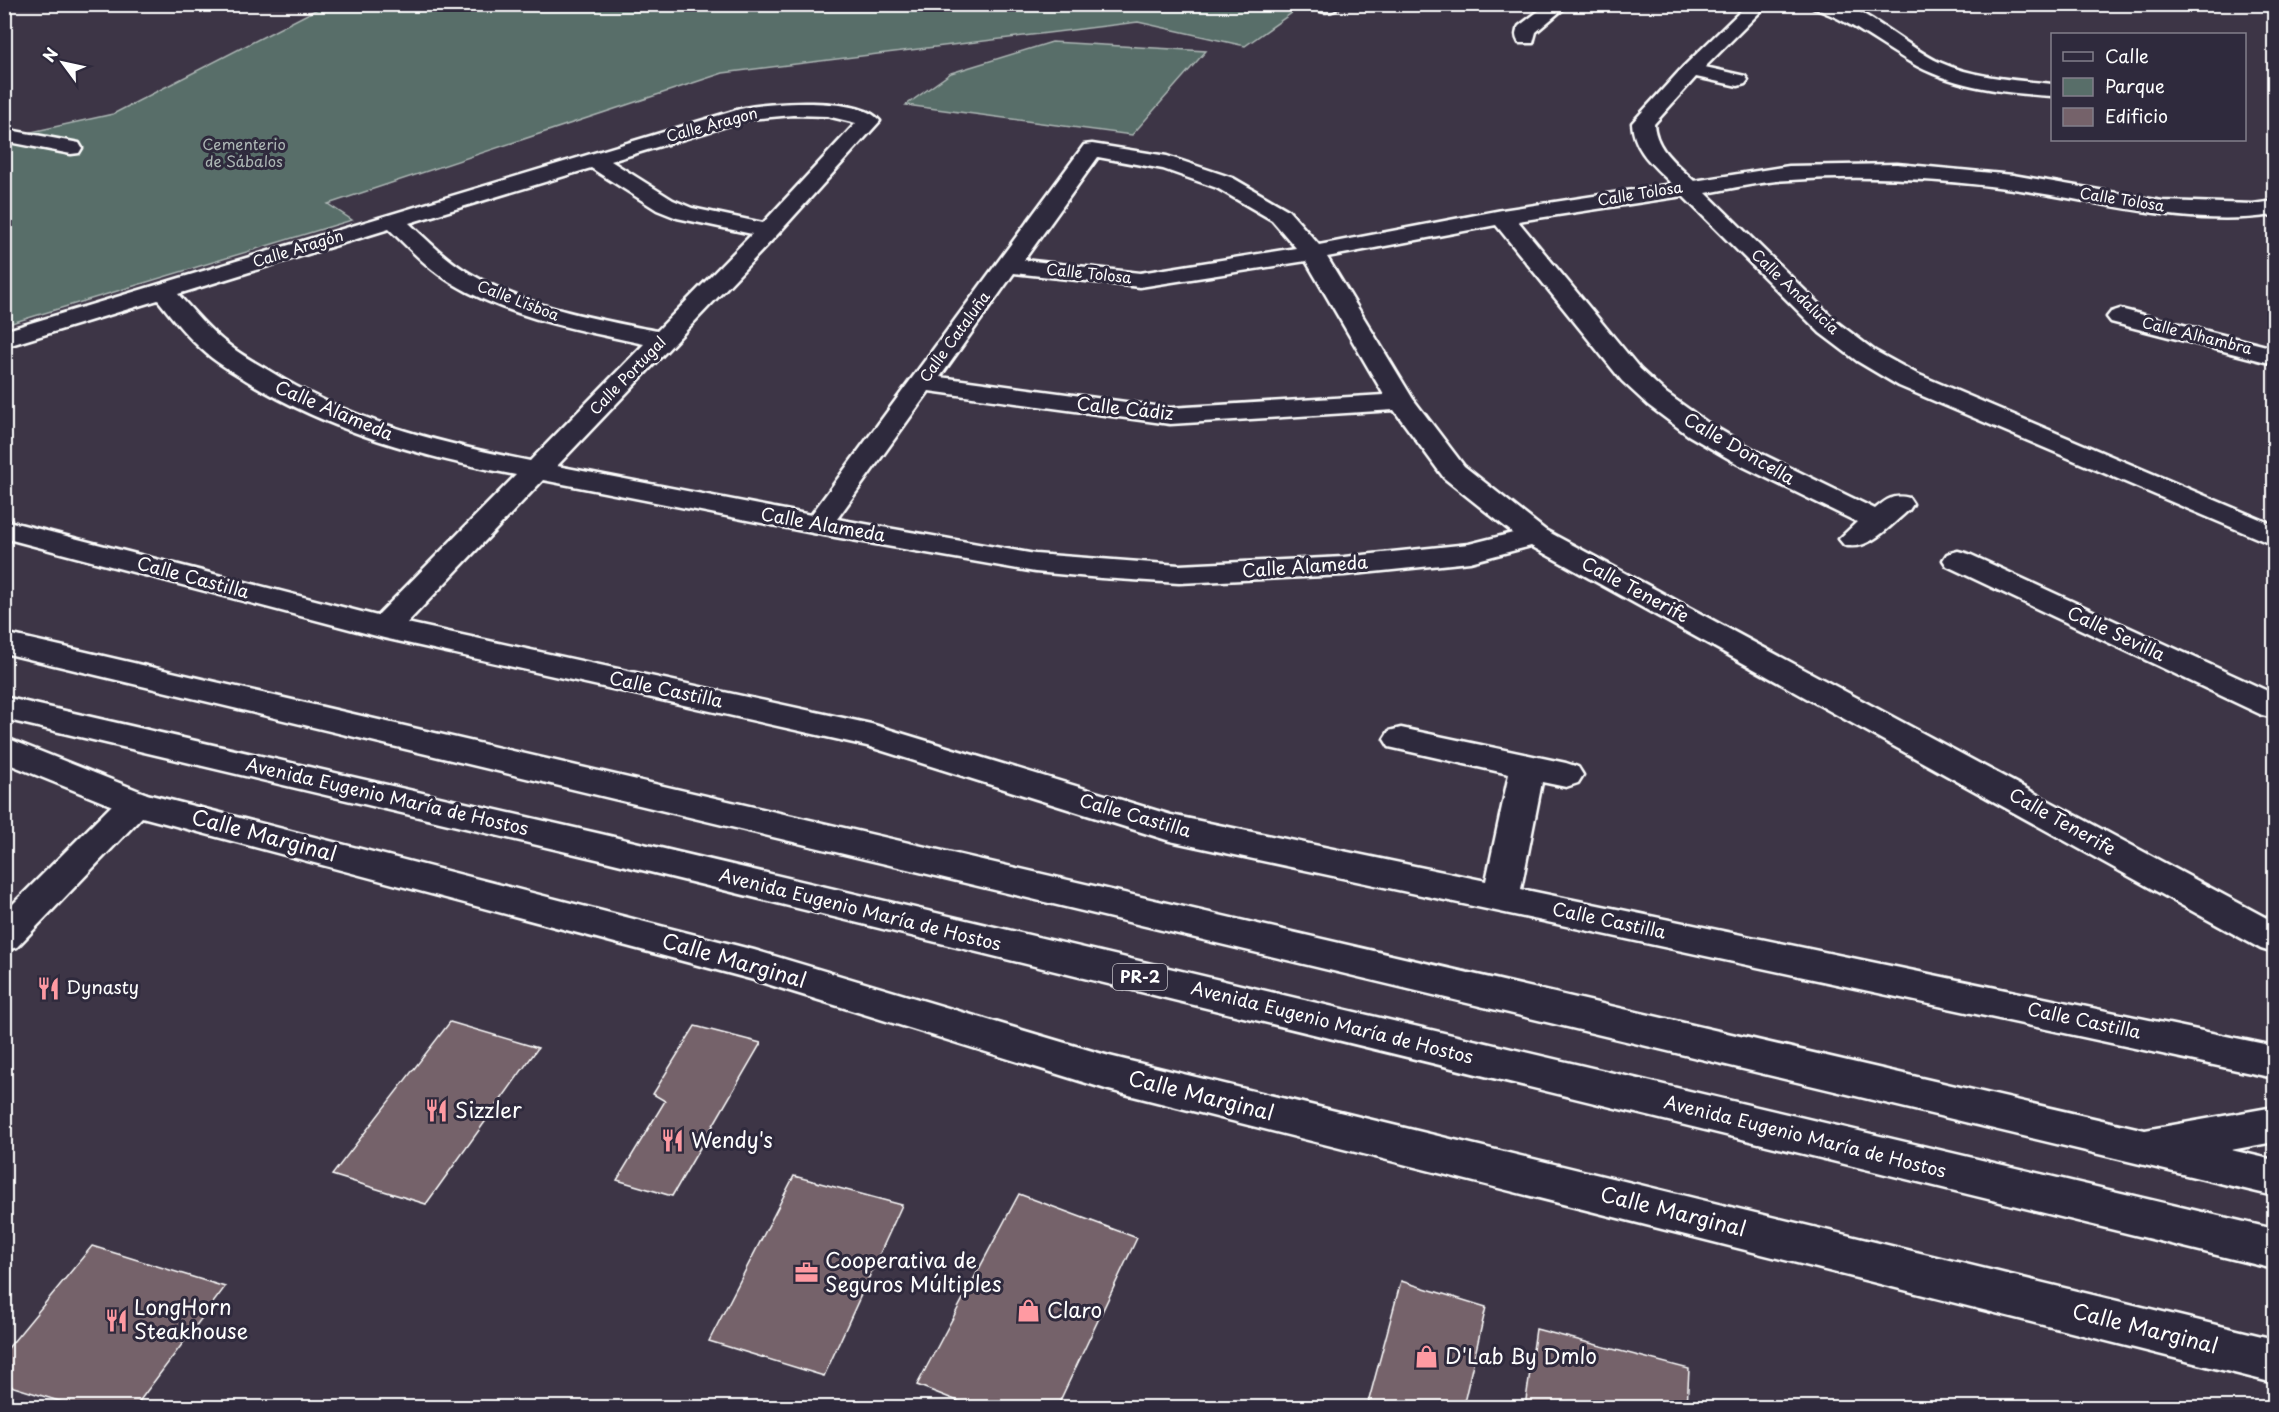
<svg xmlns="http://www.w3.org/2000/svg" width="2279" height="1412" font-family="'Playpen Sans',sans-serif">
	<style>
		.green { fill: #586e69; stroke: #acb6b4; stroke-width: 1.5 }
		.building { fill: #75626a; stroke: #fff; stroke-width: 1.5 }
		.lines { fill: none; stroke-linecap: round; stroke-linejoin: round }
		.street-casing { stroke: #fff; stroke-width: 5 }
		.highway-casing { stroke: #fff; stroke-width: 5 }
		.street { fill: #2f2a3d; fill-rule: evenodd }
		.highway { fill: #2f2a3d; fill-rule: evenodd }
		.labels { text-anchor: middle; stroke-width: 6; stroke-linejoin: round; paint-order: stroke }
		.far-street-label { font-size: 15px; fill: #fff; stroke: #2f2a3d }
		.far-park-label { font-size: 15px; fill: #acb6b4; stroke: #2f2a3d }
		.shield { fill: #2f2a3d; stroke: #c1bfc5; stroke-width: 1.5 }
		.shield-label { font-size: 16px; font-weight: bold; fill: #fff }
		.street-label { font-size: 18px; fill: #fff; stroke: #2f2a3d }
		.poi-label { font-size: 18px; fill: #fff; stroke: #2f2a3d; text-anchor: start }
		.near-street-label { font-size: 21px; fill: #fff; stroke: #2f2a3d }
		.near-poi-label { font-size: 21px; fill: #fff; stroke: #2f2a3d; text-anchor: start }
	</style>
	<rect width="100%" height="100%" fill="#3d3546"/>
	<filter id="ink" filterUnits="userSpaceOnUse"><feTurbulence type="fractalNoise" baseFrequency=".0167" numOctaves="2"/><feDisplacementMap in="SourceGraphic" scale="12" xChannelSelector="R" yChannelSelector="G"/><feConvolveMatrix kernelMatrix="1 2 1 2 8 2 1 2 1" color-interpolation-filters="sRGB"/></filter>
	<g filter="url(#ink)">
		<path class="green" d="M 325,5 L 1303,5 L 1245,46 L 1138,22 L 723,73 L 328,204 L 352,220 L 5,325 L 4,138 L 113,114 Z
			M 1052,42 L 1206,51 L 1132,135 L 906,105 L 951,73 Z"/>
		<path class="building" d="M 450,1022 L 538,1048 L 426,1204 L 332,1175 Z
			M 695,1026 L 761,1043 L 672,1196 L 617,1180 L 665,1101 L 653,1094 Z
			M 794,1176 L 902,1205 L 824,1376 L 709,1341 Z
			M 1019,1194 L 1137,1238 L 1057,1407 L 973,1407 L 917,1385 Z
			M 92,1246 L 225,1287 L 135,1407 L 78,1407 L 4,1384 L 4,1353 Z
			M 1401,1281 L 1486,1307 L 1463,1407 L 1367,1407 Z
			M 1536,1329 L 1689,1369 L 1687,1407 L 1525,1407 Z"/>
		<g class="lines">
			<defs>
				<path id="street" d="M 1319,4 L 1341,4 C 1336,12 1329,13 1320,11 L 1318,7 Z
					M 1548,4 L 1569,4 L 1536,32 L 1533,43 L 1519,43 C 1515,37 1515,32 1519,26 Z
					M 1748,4 L 1768,4 L 1705,67 L 1745,76 L 1748,80 L 1745,84 L 1738,86 L 1696,77 L 1654,124 C 1656,150 1676,163 1694,181 L 1789,166 L 1897,164 L 2013,175 L 2162,201 L 2253,204 L 2274,201 L 2274,215 C 2187,228 2099,201 2013,189 C 1940,179 1865,175 1791,180 C 1763,181 1734,188 1706,193 L 1838,323 L 1875,351 L 1917,374 L 2274,525 L 2274,544 L 2264,541 L 1899,386 L 1857,361 L 1820,333 L 1683,196 L 1518,221 L 1640,369 L 1666,393 L 1708,423 L 1758,452 L 1875,509 C 1887,499 1894,494 1909,498 L 1913,504 L 1909,510 C 1890,525 1869,552 1844,545 L 1839,539 L 1857,522 L 1738,464 L 1688,435 L 1648,405 L 1622,381 L 1496,225 L 1327,257 L 1413,399 L 1464,466 L 1545,530 L 2274,922 L 2274,953 L 2261,949 L 1531,546 L 1470,562 L 1344,575 L 1179,583 L 1101,578 L 1035,572 L 818,534 L 543,480 L 407,623 L 871,724 L 1171,815 L 1486,881 L 1509,774 L 1389,747 L 1384,739 L 1389,731 L 1401,728 L 1566,763 L 1578,767 L 1583,775 L 1578,783 L 1566,787 L 1542,782 L 1521,889 L 2274,1046 L 2274,1078 L 1170,841 L 867,746 L 384,638 L 4,538 L 4,520 L 377,616 L 516,475 C 423,457 331,432 249,382 C 235,373 220,365 207,354 C 188,338 173,319 158,300 L 4,347 L 4,331 L 740,109 C 767,102 862,96 880,121 L 776,236 L 557,466 L 811,515 L 1084,145 L 1092,144 L 1167,156 L 1233,178 L 1288,210 L 1319,245 L 1502,210 L 1672,184 C 1653,165 1634,151 1632,123 L 1684,66 ZM 793,115 L 827,116 L 856,123 L 763,223 L 692,208 L 673,200 L 611,161 L 749,119 ZM 1098,157 L 1163,169 L 1217,188 L 1272,220 L 1296,248 L 1140,273 L 1024,260 ZM 591,168 L 657,210 L 677,218 L 752,234 L 657,331 C 593,318 526,307 469,273 C 447,260 428,241 409,223 ZM 389,229 C 409,248 428,269 452,283 C 510,318 579,330 644,344 L 530,461 C 438,443 348,420 268,370 C 254,362 239,354 226,343 C 208,329 193,311 178,294 ZM 1306,261 L 1384,395 L 1170,408 L 940,377 L 1014,273 L 1140,287 ZM 929,391 L 1170,424 L 1394,410 L 1444,478 L 1513,533 L 1469,544 L 1344,557 L 1179,565 L 1035,554 L 837,519 Z
					M 1811,4 C 1820,4 1830,3 1839,4 C 1864,8 1912,50 1939,62 C 1975,78 2014,80 2052,84 L 2052,96 C 2005,93 1952,87 1910,62 C 1877,43 1849,20 1813,8 Z
					M 4,129 L 79,143 L 82,148 L 79,153 L 71,154 L 4,141 Z
					M 2120,309 L 2274,348 L 2274,364 L 2111,322 L 2107,317 L 2111,312 Z
					M 1958,551 L 1969,554 L 2274,694 L 2274,718 L 2262,715 L 1947,566 L 1943,560 L 1947,554 Z
					M 135,791 L 754,950 L 1109,1056 L 2274,1339 L 2274,1383 L 1109,1090 L 754,980 L 142,817 L 17,947 L 4,951 L 4,913 L 123,794 Z"/>
				<path id="highway" d="M 4,633 L 2145,1130 L 2274,1107 L 2274,1142 L 2231,1150 L 2274,1160 L 2274,1196 L 4,653 Z
					M 4,697 L 601,834 L 2274,1229 L 2274,1269 L 601,860 L 4,719 Z
					M 4,737 L 147,794 L 152,803 L 147,812 L 135,815 L 4,762 Z"/>
			</defs>
			<use href="#street" class="street-casing"/>
			<use href="#highway" class="highway-casing"/>
			<use href="#street" class="street"/>
			<use href="#highway" class="highway"/>
		</g>
	</g>
	<defs>
		<symbol id="restaurant-bare" viewBox="-9 -9 18 18"><path d="M-5-6h1v4h1v-4h1v4h1v-4h1v5L-1.5 .5V6h-2V.5L-5-1ZM5-6V6H3V1.5H1.5Q1.5-4 5-6Z" fill="#ff9aa2" stroke="#2f2a3d" stroke-width="2.5" paint-order="stroke"/></symbol>
		<symbol id="office-bare" viewBox="-9 -9 18 18"><path d="M-6-3h4V-5.5h4V-3h4V5H-6ZM-1-4.5V-3h2v-1.5ZM-6 0V1H6V0Z" fill="#ff9aa2" stroke="#2f2a3d" stroke-width="2.5" paint-order="stroke"/></symbol>
		<symbol id="shop-bare" viewBox="-9 -9 18 18"><path d="M-5-2.5h2.3a2.7 3.5 0 0 1 5.4 0H5L5.5 6h-11ZM-1.5-2.5h3a1.5 2.3 0 0 0-3 0Z" fill="#ff9aa2" stroke="#2f2a3d" stroke-width="2.5" paint-order="stroke"/></symbol>
	</defs>
	<g fill-rule="evenodd">
		<use href="#restaurant-bare" x="32" y="972" width="33" height="33"/>
		<use href="#restaurant-bare" x="420" y="1094" width="33" height="33"/>
		<use href="#restaurant-bare" x="656" y="1124" width="33" height="33"/>
		<use href="#office-bare" x="790" y="1256" width="33" height="33"/>
		<use href="#shop-bare" x="1012" y="1294" width="33" height="33"/>
		<use href="#restaurant-bare" x="100" y="1304" width="33" height="33"/>
		<use href="#shop-bare" x="1410" y="1340" width="33" height="33"/>
	</g>
	<g class="labels">
		<g class="far-street-label">
			<text transform="translate(712 125) rotate(-15)" y="5">Calle Aragon</text>
			<text transform="translate(1640 194) rotate(-9)" y="5">Calle Tolosa</text>
			<text transform="translate(2122 200) rotate(9)" y="5">Calle Tolosa</text>
			<text transform="translate(298 249) rotate(-17)" y="5">Calle Aragón</text>
			<text transform="translate(1089 274) rotate(6)" y="5">Calle Tolosa</text>
			<text transform="translate(1795 292) rotate(44)" y="5">Calle Andalucía</text>
			<text transform="translate(518 301) rotate(21)" y="5">Calle Lisboa</text>
			<text transform="translate(2197 336) rotate(14)" y="5">Calle Alhambra</text>
			<text transform="translate(955 337) rotate(-54)" y="5">Calle Cataluña</text>
			<text transform="translate(628 376) rotate(-46)" y="5">Calle Portugal</text>
		</g>
		<g class="far-park-label">
			<text x="244" y="150">Cementerio<tspan x="244" dy="17">de Sábalos</tspan></text>
		</g>
		<rect class="shield" x="1113" y="964" width="54" height="26" rx="4.5"/>
		<g class="shield-label">
			<text x="1140" y="983">PR-2</text>
		</g>
		<g class="street-label">
			<text transform="translate(1125 409) rotate(6)" y="6">Calle Cádiz</text>
			<text transform="translate(334 411) rotate(23)" y="6">Calle Alameda</text>
			<text transform="translate(1739 449) rotate(30)" y="6">Calle Doncella</text>
			<text transform="translate(823 525) rotate(10)" y="6">Calle Alameda</text>
			<text transform="translate(1305 567) rotate(-4)" y="6">Calle Alameda</text>
			<text transform="translate(193 578) rotate(15)" y="6">Calle Castilla</text>
			<text transform="translate(1635 590) rotate(28)" y="6">Calle Tenerife</text>
			<text transform="translate(2116 634) rotate(25)" y="6">Calle Sevilla</text>
			<text transform="translate(666 690) rotate(12)" y="6">Calle Castilla</text>
			<text transform="translate(387 797) rotate(13)" y="6">Avenida Eugenio María de Hostos</text>
			<text transform="translate(1135 816) rotate(16)" y="6">Calle Castilla</text>
			<text transform="translate(2062 822) rotate(29)" y="6">Calle Tenerife</text>
			<text transform="translate(860 910) rotate(14)" y="6">Avenida Eugenio María de Hostos</text>
			<text transform="translate(1609 921) rotate(12)" y="6">Calle Castilla</text>
			<text transform="translate(2084 1021) rotate(12)" y="6">Calle Castilla</text>
			<text transform="translate(1332 1023) rotate(14)" y="6">Avenida Eugenio María de Hostos</text>
			<text transform="translate(1805 1137) rotate(14)" y="6">Avenida Eugenio María de Hostos</text>
		</g>
		<g class="poi-label">
			<text x="66" y="994">Dynasty</text>
		</g>
		<g class="near-street-label">
			<text transform="translate(264 836) rotate(15)" y="7">Calle Marginal</text>
			<text transform="translate(734 961) rotate(16)" y="7">Calle Marginal</text>
			<text transform="translate(1201 1096) rotate(14)" y="7">Calle Marginal</text>
			<text transform="translate(1673 1212) rotate(14)" y="7">Calle Marginal</text>
			<text transform="translate(2145 1329) rotate(14)" y="7">Calle Marginal</text>
		</g>
		<g class="near-poi-label">
			<text x="455" y="1118">Sizzler</text>
			<text x="691" y="1148">Wendy's</text>
			<text x="825" y="1268">Cooperativa de<tspan x="825" dy="24">Seguros Múltiples</tspan></text>
			<text x="134" y="1315">LongHorn<tspan x="134" dy="24">Steakhouse</tspan></text>
			<text x="1047" y="1318">Claro</text>
			<text x="1445" y="1364">D'Lab By Dmlo</text>
		</g>
	</g>
	<rect width="2279" height="1412" fill="none" stroke="#2f2a3d" stroke-width="24"/>
	<rect x="12" y="12" width="2255" height="1388" fill="none" stroke="#fff" stroke-width="2" filter="url(#ink)"/>
	<rect x="2051" y="33" width="195" height="108" fill="#2f2a3d" stroke="#827f8b" stroke-width="1.5"/>
	<rect x="2063" y="52" width="30" height="9" fill="#2f2a3d" stroke="#827f8b" stroke-width="1.5"/>
	<text x="2105" y="63" font-size="18" fill="#ffffff">Calle</text>
	<rect x="2063" y="78" width="30" height="18" fill="#586e69" stroke="#827f8b" stroke-width="1.5"/>
	<text x="2105" y="93" font-size="18" fill="#ffffff">Parque</text>
	<rect x="2063" y="108" width="30" height="18" fill="#75626a" stroke="#827f8b" stroke-width="1.5"/>
	<text x="2105" y="123" font-size="18" fill="#ffffff">Edificio</text>
	<g transform="translate(63 63) rotate(303)" stroke="#2f2a3d" stroke-width="4.5" paint-order="stroke">
	<path d="M0-4.5L10 22L0 15L-10 22Z" fill="#ffffff"/>
	<text y="-9" font-size="16" font-weight="bold" text-anchor="middle" fill="#ffffff">N</text>
	</g>
</svg>
